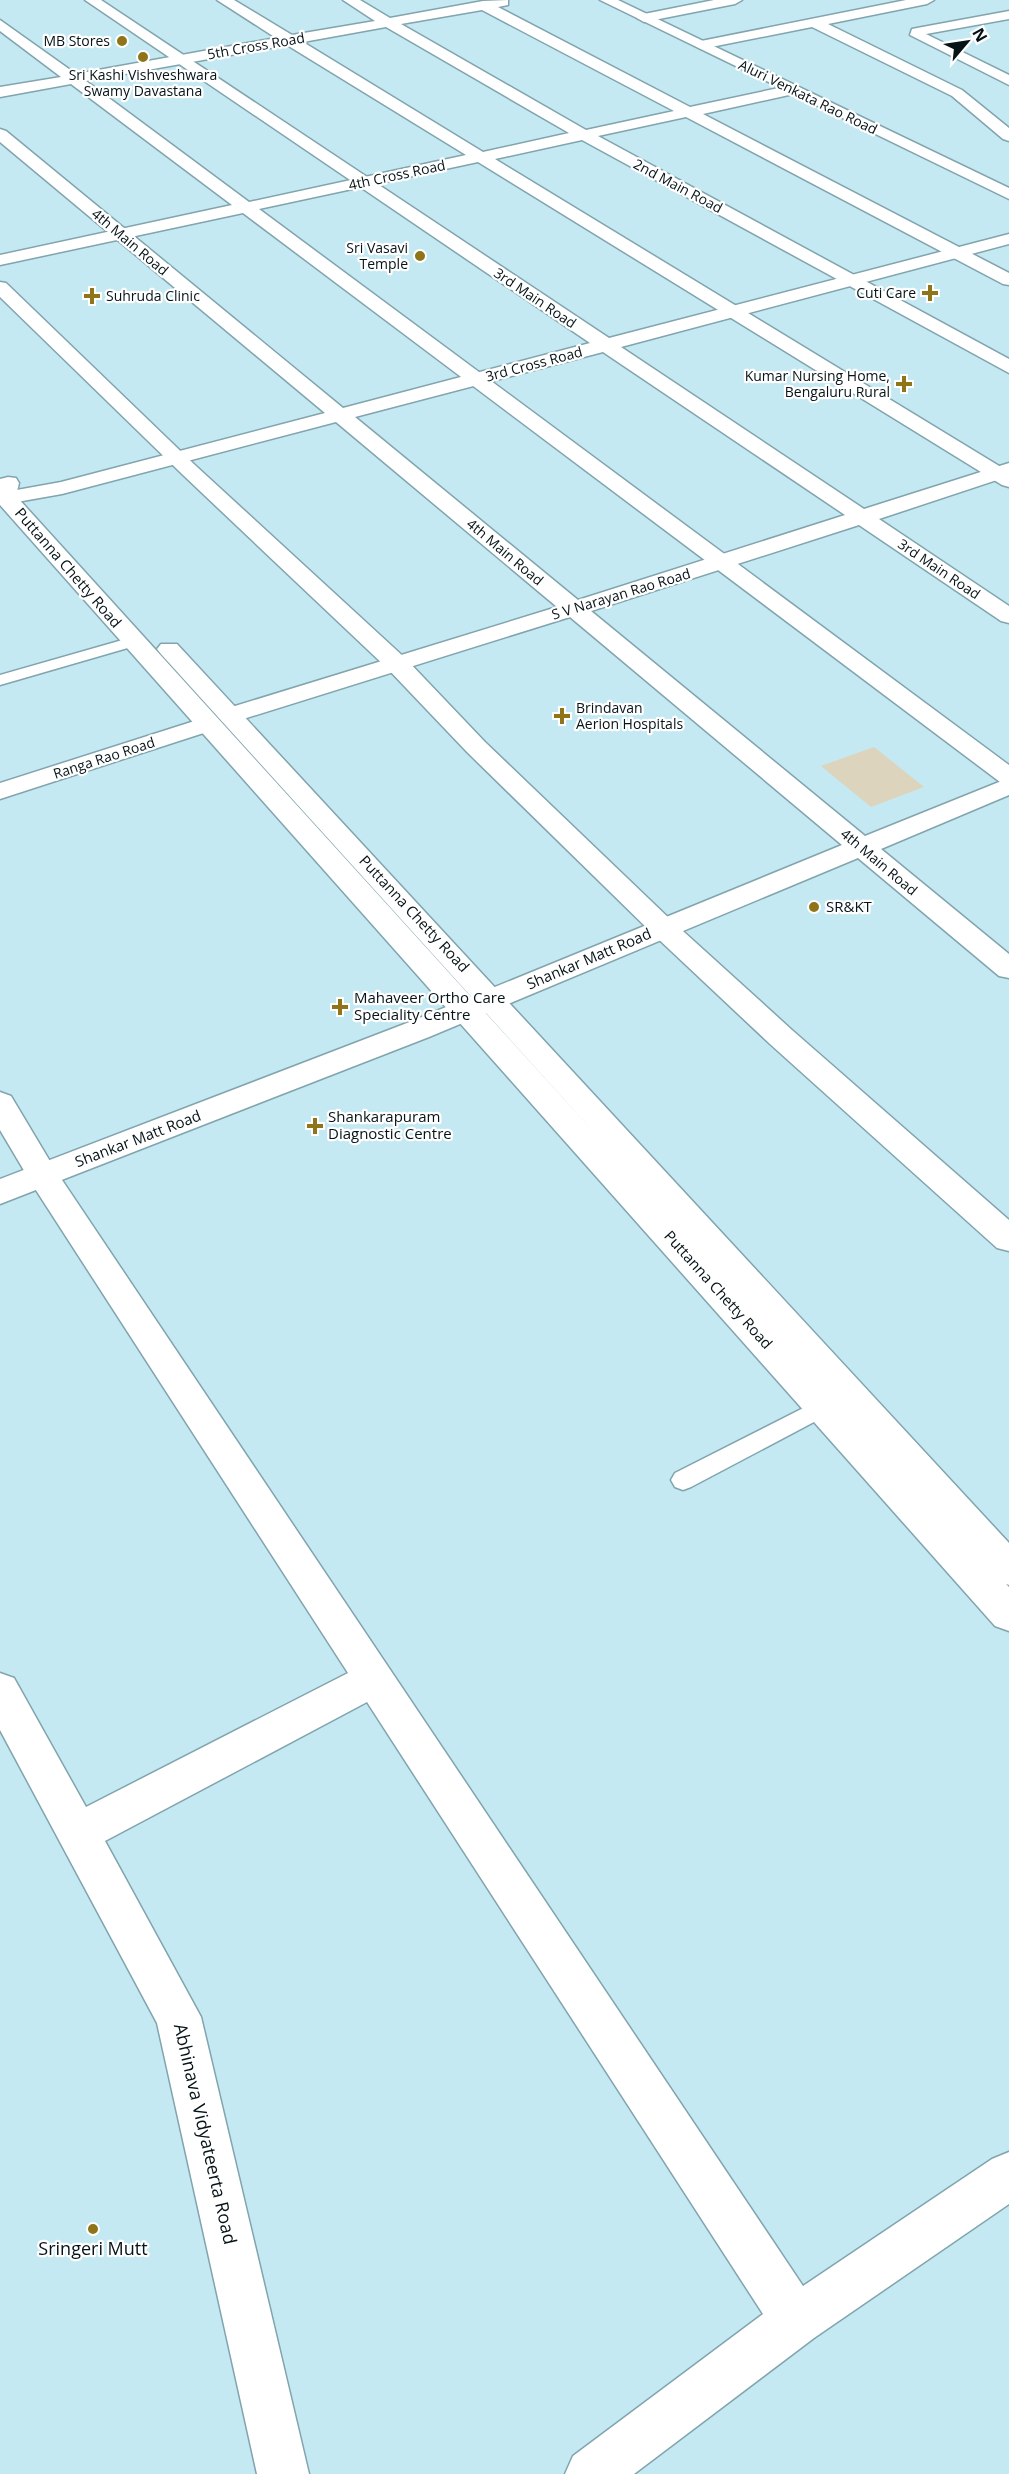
<svg xmlns="http://www.w3.org/2000/svg" width="1009" height="2474" font-family="'Open Sans',sans-serif">
	<style>
		.green { fill: #dcd4bc }
		.lines { fill: none; stroke-linecap: round; stroke-linejoin: round }
		.lane-casing { stroke: #81a4ad; stroke-width: 3 }
		.street-casing { stroke: #81a4ad; stroke-width: 3 }
		.secondary-casing { stroke: #81a4ad; stroke-width: 3 }
		.primary-casing { stroke: #81a4ad; stroke-width: 3 }
		.lane { fill: #fff; fill-rule: evenodd }
		.street { fill: #fff; fill-rule: evenodd }
		.secondary { fill: #fff; fill-rule: evenodd }
		.primary { fill: #fff; fill-rule: evenodd }
		.poi-dot { fill: #8f7419; stroke: #fff; stroke-width: 2 }
		.labels { text-anchor: middle; stroke-width: 4.5; stroke-linejoin: round; paint-order: stroke }
		.far-poi-label { font-size: 14px; fill: #061317; stroke: #fff; text-anchor: end }
		.far-street-label { font-size: 14px; fill: #061317; stroke: #fff }
		.street-label { font-size: 15px; fill: #061317; stroke: #fff }
		.poi-label { font-size: 15px; fill: #061317; stroke: #fff; text-anchor: start }
		.near-street-label { font-size: 18px; fill: #061317; stroke: #fff }
		.near-poi-label { font-size: 18px; fill: #061317; stroke: #fff }
	</style>
	<rect width="100%" height="100%" fill="#c4e9f3"/>
	<path class="green" d="M 874,747 L 924,787 L 871,807 L 821,766 Z"/>
	<g class="lines">
		<defs>
			<path id="lane" d="M 133,637 L 141,642 L 138,645 L 0,685 L 0,675 Z
				M 823,1398 L 831,1401 L 834,1407 L 831,1413 L 691,1487 L 683,1490 L 675,1487 L 671,1480 L 675,1473 Z"/>
			<path id="street" d="M 217,0 L 234,0 L 292,35 L 375,21 L 343,0 L 360,0 L 390,18 L 483,1 L 508,0 L 508,5 L 498,7 L 690,107 L 793,85 L 798,87 L 801,90 L 798,93 L 703,114 L 1009,273 L 1009,285 L 1003,284 L 686,117 L 598,136 L 1009,359 L 1009,373 L 582,140 L 495,159 L 1009,472 L 1009,487 L 1002,485 L 478,162 L 259,209 L 1009,765 L 1009,785 L 1000,782 L 243,213 L 0,265 L 0,255 L 232,205 L 71,84 L 0,97 L 0,87 L 61,77 L 0,31 L 0,20 L 76,74 L 276,38 ZM 482,10 L 674,111 L 586,130 L 401,24 ZM 386,27 L 569,133 L 483,152 L 303,42 ZM 287,45 L 466,155 L 249,202 L 86,81 Z
				M 714,0 L 742,0 L 735,4 L 644,22 L 637,18 L 644,14 Z
				M 906,0 L 934,0 L 927,4 L 828,24 L 962,90 L 1009,128 L 1009,141 L 1003,139 L 952,96 L 812,27 L 701,49 L 694,45 L 701,41 Z
				M 1009,11 L 1009,19 L 926,34 L 1009,75 L 1009,85 L 910,35 L 912,29 L 917,28 Z
				M 0,282 L 6,283 L 196,466 L 405,658 L 485,742 L 673,922 L 792,1030 L 1009,1220 L 1009,1251 L 997,1248 L 770,1044 L 653,934 L 467,752 L 387,668 L 182,474 L 0,297 Z
				M 0,1092 L 11,1096 L 54,1168 L 803,2286 L 992,2159 L 1009,2152 L 1009,2204 L 814,2338 L 634,2474 L 565,2474 L 573,2456 L 763,2314 L 367,1702 L 105,1841 L 201,2017 L 309,2474 L 257,2474 L 157,2023 L 0,1730 L 0,1673 L 14,1678 L 86,1807 L 348,1673 L 32,1184 L 0,1130 Z"/>
			<path id="secondary" d="M 85,0 L 101,0 L 609,338 L 1009,234 L 1009,244 L 621,347 L 864,509 L 1009,463 L 1009,476 L 879,519 L 1009,606 L 1009,623 L 1001,621 L 859,525 L 591,611 L 865,836 L 1009,778 L 1009,795 L 881,849 L 1009,954 L 1009,978 L 999,976 L 858,858 L 429,1037 L 0,1204 L 0,1179 L 407,1023 L 842,845 L 570,617 L 240,720 L 231,722 L 222,720 L 219,715 L 222,710 L 557,607 L 336,422 L 62,494 L 0,505 L 0,493 L 61,482 L 325,413 L 0,142 L 0,129 L 6,131 L 343,408 L 590,343 ZM 603,352 L 845,515 L 578,600 L 355,417 Z
				M 600,0 L 618,0 L 1009,188 L 1009,199 Z
				M 207,717 L 216,719 L 219,724 L 216,729 L 0,799 L 0,783 Z"/>
			<path id="primary" d="M 8,477 L 16,478 L 19,483 L 16,496 L 611,1151 L 161,654 L 157,649 L 161,644 L 177,644 L 1009,1543 L 1009,1585 L 1006,1584 L 1009,1587 L 1009,1631 L 995,1626 L 0,505 L 0,479 Z"/>
		</defs>
		<use href="#lane" class="lane-casing"/>
		<use href="#street" class="street-casing"/>
		<use href="#secondary" class="secondary-casing"/>
		<use href="#primary" class="primary-casing"/>
		<use href="#lane" class="lane"/>
		<use href="#street" class="street"/>
		<use href="#secondary" class="secondary"/>
		<use href="#primary" class="primary"/>
	</g>
	<g class="poi-dot">
		<circle cx="122" cy="41" r="6"/>
		<circle cx="143" cy="57" r="6"/>
		<circle cx="420" cy="256" r="6"/>
		<path d="M927 284h6v6h6v6h-6v6h-6v-6h-6v-6h6z"/>
		<path d="M89 287h6v6h6v6h-6v6h-6v-6h-6v-6h6z"/>
		<path d="M901 375h6v6h6v6h-6v6h-6v-6h-6v-6h6z"/>
		<path d="M559 707h6v6h6v6h-6v6h-6v-6h-6v-6h6z"/>
		<circle cx="814" cy="907" r="6"/>
		<path d="M337 998h6v6h6v6h-6v6h-6v-6h-6v-6h6z"/>
		<path d="M312 1117h6v6h6v6h-6v6h-6v-6h-6v-6h6z"/>
		<circle cx="93" cy="2229" r="6"/>
	</g>
	<g class="labels">
		<g class="far-poi-label">
			<text x="110" y="46">MB Stores</text>
			<text x="143" y="80" text-anchor="middle">Sri Kashi Vishveshwara<tspan x="143" dy="16">Swamy Davastana</tspan></text>
			<text x="408" y="253">Sri Vasavi<tspan x="408" dy="16">Temple</tspan></text>
			<text x="916" y="298">Cuti Care</text>
			<text x="106" y="301" text-anchor="start">Suhruda Clinic</text>
			<text x="890" y="381">Kumar Nursing Home,<tspan x="890" dy="16">Bengaluru Rural</tspan></text>
			<text x="576" y="713" text-anchor="start">Brindavan<tspan x="576" dy="16">Aerion Hospitals</tspan></text>
		</g>
		<g class="far-street-label">
			<text transform="translate(256 46) rotate(-10)" y="5">5th Cross Road</text>
			<text transform="translate(808 97) rotate(26)" y="5">Aluri Venkata Rao Road</text>
			<text transform="translate(397 175) rotate(-12)" y="5">4th Cross Road</text>
			<text transform="translate(678 186) rotate(28)" y="5">2nd Main Road</text>
			<text transform="translate(130 242) rotate(40)" y="5">4th Main Road</text>
			<text transform="translate(535 298) rotate(34)" y="5">3rd Main Road</text>
			<text transform="translate(534 364) rotate(-15)" y="5">3rd Cross Road</text>
			<text transform="translate(505 552) rotate(40)" y="5">4th Main Road</text>
			<text transform="translate(939 569) rotate(34)" y="5">3rd Main Road</text>
			<text transform="translate(621 594) rotate(-17)" y="5">S V Narayan Rao Road</text>
			<text transform="translate(104 758) rotate(-18)" y="5">Ranga Rao Road</text>
			<text transform="translate(879 862) rotate(40)" y="5">4th Main Road</text>
		</g>
		<g class="street-label">
			<text transform="translate(68 568) rotate(49)" y="5">Puttanna Chetty Road</text>
			<text transform="translate(414 914) rotate(47)" y="5">Puttanna Chetty Road</text>
			<text transform="translate(589 959) rotate(-23)" y="5">Shankar Matt Road</text>
			<text transform="translate(138 1139) rotate(-21)" y="5">Shankar Matt Road</text>
			<text transform="translate(718 1290) rotate(48)" y="5">Puttanna Chetty Road</text>
		</g>
		<g class="poi-label">
			<text x="826" y="912">SR&amp;KT</text>
			<text x="354" y="1003">Mahaveer Ortho Care<tspan x="354" dy="17">Speciality Centre</tspan></text>
			<text x="328" y="1122">Shankarapuram<tspan x="328" dy="17">Diagnostic Centre</tspan></text>
		</g>
		<g class="near-street-label">
			<text transform="translate(205 2134) rotate(77)" y="6">Abhinava Vidyateerta Road</text>
		</g>
		<g class="near-poi-label">
			<text x="93" y="2255">Sringeri Mutt</text>
		</g>
	</g>
	<g transform="translate(967 42) rotate(61)" stroke="#ffffff" stroke-width="4.5" paint-order="stroke">
	<path d="M0-4.5L10 22L0 15L-10 22Z" fill="#061317"/>
	<text y="-9" font-size="16" font-weight="bold" text-anchor="middle" fill="#061317">N</text>
	</g>
</svg>
